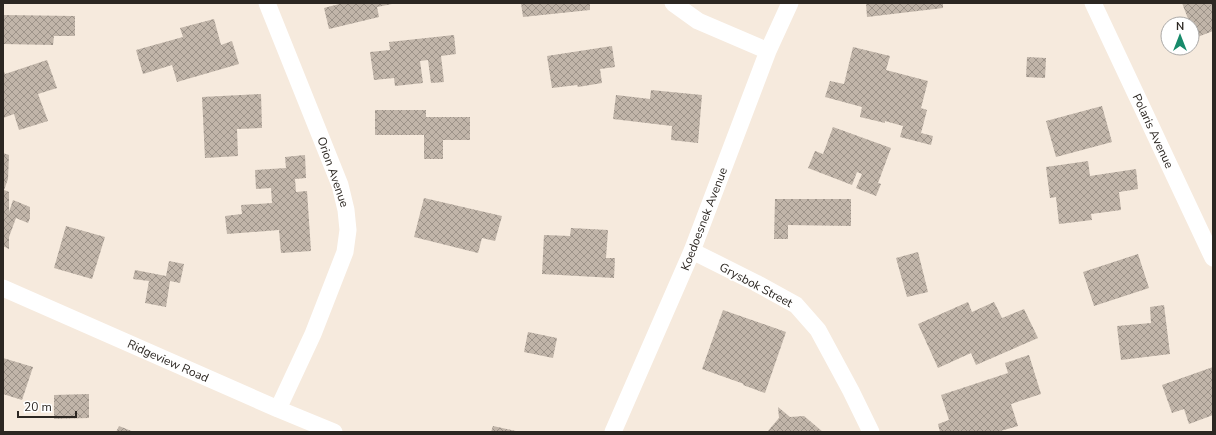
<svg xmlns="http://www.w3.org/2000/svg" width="1216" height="435" font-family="'Nunito Sans',sans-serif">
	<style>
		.building { fill: url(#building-cross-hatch) }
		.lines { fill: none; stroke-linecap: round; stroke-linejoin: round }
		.street { stroke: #fff; stroke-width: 17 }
		.labels { text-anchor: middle; stroke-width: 3.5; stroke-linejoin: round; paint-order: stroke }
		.street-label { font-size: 12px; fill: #2c2722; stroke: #fff }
	</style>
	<defs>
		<pattern id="building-cross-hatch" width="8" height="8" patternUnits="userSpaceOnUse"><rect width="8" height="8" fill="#c1b5a9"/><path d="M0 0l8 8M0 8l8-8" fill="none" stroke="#9d9389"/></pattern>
	</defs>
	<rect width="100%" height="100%" fill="#f6eadd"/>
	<path class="building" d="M 343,3 L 392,3 L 392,4 L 377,7 L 379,17 L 329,29 L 324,8 Z
		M 521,3 L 590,3 L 590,10 L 523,17 Z
		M 866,3 L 943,3 L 943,8 L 867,17 Z
		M 1182,3 L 1213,3 L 1213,31 L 1195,38 L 1192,29 L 1192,24 L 1190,24 Z
		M 3,15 L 75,16 L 75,36 L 54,36 L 53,45 L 3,44 Z
		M 214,19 L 221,45 L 232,41 L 239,64 L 177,82 L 172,65 L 143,74 L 136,50 L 183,37 L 180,28 Z
		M 454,35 L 456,54 L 441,56 L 444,82 L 431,83 L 428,60 L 420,61 L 423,83 L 395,86 L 394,78 L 374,80 L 370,52 L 390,50 L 389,42 Z
		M 612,46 L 615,67 L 600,69 L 602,83 L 578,87 L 577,85 L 552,88 L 547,56 Z
		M 853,47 L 890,56 L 886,70 L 928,81 L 921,108 L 927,110 L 921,133 L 933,136 L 931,145 L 900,137 L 903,126 L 885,121 L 885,123 L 860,117 L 862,107 L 825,97 L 830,81 L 844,84 Z
		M 1027,57 L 1046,58 L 1045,78 L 1026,77 Z
		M 47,60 L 57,88 L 38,94 L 48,121 L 19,130 L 14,114 L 3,118 L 3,69 L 5,74 Z
		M 651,90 L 702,95 L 698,143 L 671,140 L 672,126 L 613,119 L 616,95 L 650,99 Z
		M 261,94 L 262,128 L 237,129 L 238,156 L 205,158 L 202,97 Z
		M 1102,106 L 1112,142 L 1056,157 L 1046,121 Z
		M 375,110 L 426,110 L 426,117 L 470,117 L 470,140 L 443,140 L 443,159 L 424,159 L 424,135 L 375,135 Z
		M 833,127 L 891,148 L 878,183 L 881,184 L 876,196 L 856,188 L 862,174 L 857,172 L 852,185 L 808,168 L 815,151 L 823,154 Z
		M 3,153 L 9,155 L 8,179 L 4,190 L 9,192 L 9,212 L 13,200 L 30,207 L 30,218 L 28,223 L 16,218 L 9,237 L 9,249 L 3,246 Z
		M 305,155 L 306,178 L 295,179 L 296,192 L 307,191 L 311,251 L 281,253 L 279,230 L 227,234 L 225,216 L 242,214 L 241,205 L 272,203 L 271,188 L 256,189 L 255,170 L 286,168 L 285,157 Z
		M 1088,161 L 1090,176 L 1136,169 L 1138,189 L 1119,192 L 1121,210 L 1091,214 L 1092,220 L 1059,224 L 1056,197 L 1050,198 L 1046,167 Z
		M 424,198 L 502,216 L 495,241 L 482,238 L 478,253 L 414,237 Z
		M 775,199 L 851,199 L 851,226 L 788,225 L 788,239 L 774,239 Z
		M 66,226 L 105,237 L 92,279 L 54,268 Z
		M 571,228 L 608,230 L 606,258 L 615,258 L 614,278 L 542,274 L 544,235 L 570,236 Z
		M 918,252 L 928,292 L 907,297 L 896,258 Z
		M 1138,254 L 1149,288 L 1094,306 L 1083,272 Z
		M 169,261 L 184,264 L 180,283 L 170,281 L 166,307 L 145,303 L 149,281 L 133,279 L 135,270 L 166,276 Z
		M 968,302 L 972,312 L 994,302 L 1002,318 L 1024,309 L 1038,338 L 976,365 L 971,353 L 938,368 L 918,324 Z
		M 1164,305 L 1170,354 L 1121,360 L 1117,326 L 1151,323 L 1150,307 Z
		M 723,310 L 786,332 L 765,393 L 743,385 L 744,384 L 702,369 Z
		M 528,332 L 557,338 L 553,358 L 524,352 Z
		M 1029,355 L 1041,394 L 1011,404 L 1018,426 L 997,432 L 940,432 L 938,424 L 949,420 L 941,395 L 1008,373 L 1005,363 Z
		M 3,358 L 33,367 L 22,400 L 3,394 Z
		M 1213,367 L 1213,415 L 1189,424 L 1184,409 L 1172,413 L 1162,385 Z
		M 89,394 L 89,418 L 54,419 L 54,395 Z
		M 778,407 L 790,417 L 804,416 L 823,432 L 767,432 L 779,418 Z
		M 119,426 L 134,432 L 116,432 Z
		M 493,426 L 516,431 L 515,432 L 491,432 Z"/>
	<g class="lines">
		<path class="street" d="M 267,3 L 340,185 L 346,210 L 348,230 L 345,252 L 313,334 L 278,409
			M 673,3 L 698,21 L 768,51
			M 1093,3 L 1213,258
			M 692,251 L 756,283 L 796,305 L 818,330 L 851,391 L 871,432
			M 3,288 L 278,409 L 334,432
			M 613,432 L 692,251 L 768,51 L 790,3"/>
	</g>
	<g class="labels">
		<g class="street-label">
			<text transform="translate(1153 131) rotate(65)" y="4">Polaris Avenue</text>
			<text transform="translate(333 172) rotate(71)" y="4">Orion Avenue</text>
			<text transform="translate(704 219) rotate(-69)" y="4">Koedoesnek Avenue</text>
			<text transform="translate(756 285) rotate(28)" y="4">Grysbok Street</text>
			<text transform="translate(168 361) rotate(24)" y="4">Ridgeview Road</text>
		</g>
	</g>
	<rect width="1216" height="435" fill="none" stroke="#2c2722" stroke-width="8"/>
	<g transform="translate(1180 36)"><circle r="19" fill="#ffffff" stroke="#aba9a7"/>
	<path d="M0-3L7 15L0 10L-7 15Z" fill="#178a6a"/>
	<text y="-6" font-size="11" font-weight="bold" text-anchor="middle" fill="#2c2722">N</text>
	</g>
	<path d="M18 411v6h58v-6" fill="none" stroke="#2c2722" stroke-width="2"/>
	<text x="24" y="411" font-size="12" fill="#2c2722" stroke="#ffffff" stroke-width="3" paint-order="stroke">20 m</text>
</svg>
